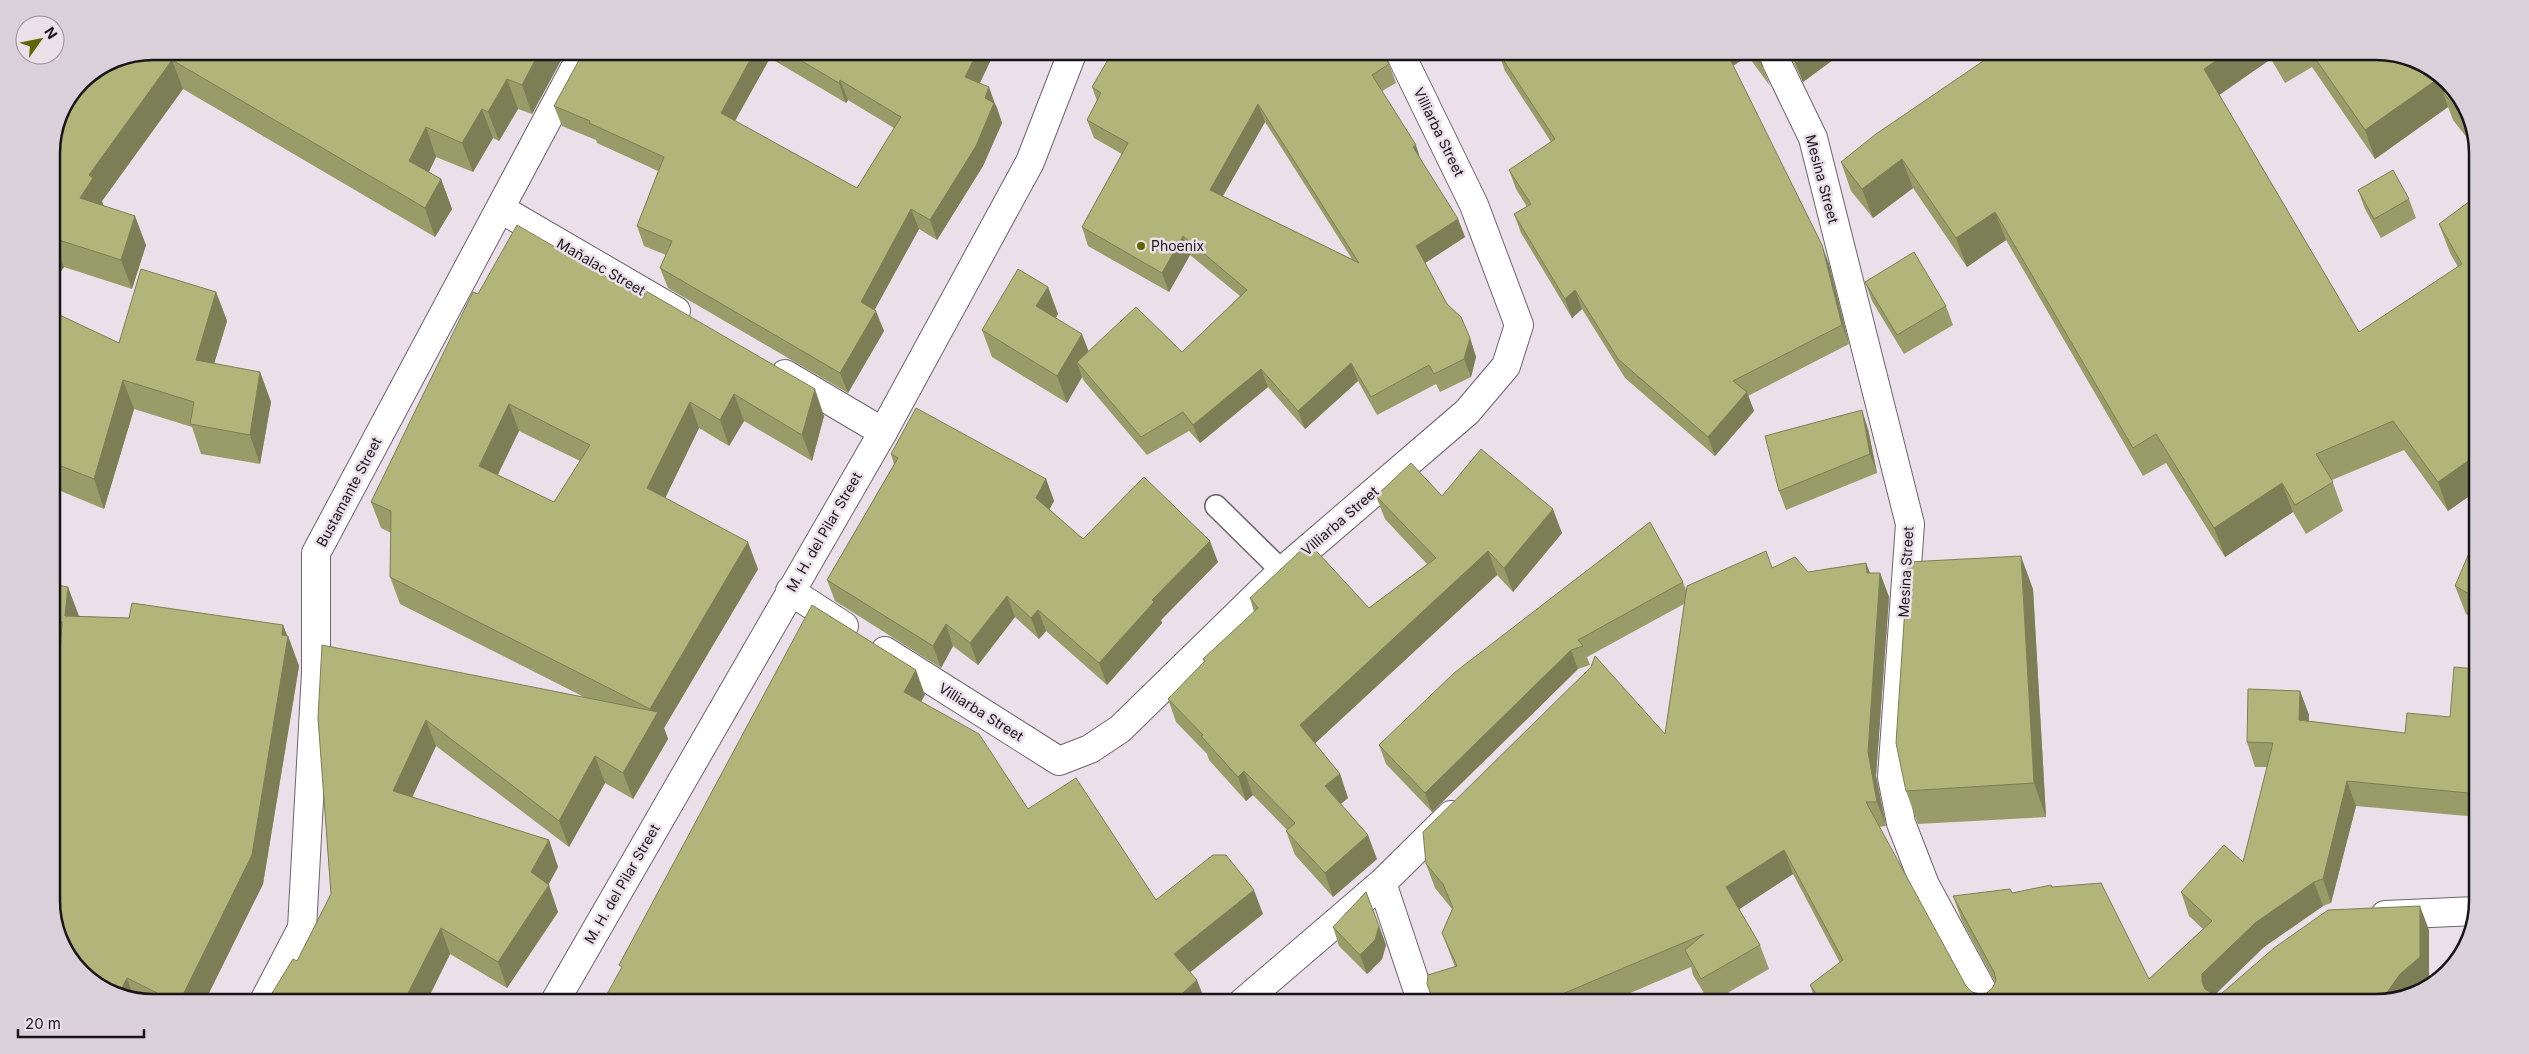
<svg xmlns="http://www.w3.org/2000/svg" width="2529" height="1054" font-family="Inter,sans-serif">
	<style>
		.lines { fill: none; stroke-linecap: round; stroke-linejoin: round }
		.lane-casing { stroke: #6d646d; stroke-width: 24 }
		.street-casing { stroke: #6d646d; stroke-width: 30 }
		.secondary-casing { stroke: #6d646d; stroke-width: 30 }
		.lane { stroke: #fff; stroke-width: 21 }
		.street { stroke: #fff; stroke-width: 28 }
		.secondary { stroke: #fff; stroke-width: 28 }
		.wall { fill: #989c68; fill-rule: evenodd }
		.shaded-wall { fill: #7c7f55 }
		.building { fill: #b1b579; stroke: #7c7f55; fill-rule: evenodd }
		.poi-dot { fill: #626400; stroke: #ebe0ea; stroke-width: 2 }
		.labels { text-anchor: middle; stroke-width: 5; stroke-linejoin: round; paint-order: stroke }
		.street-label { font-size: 14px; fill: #181518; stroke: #ebe0ea }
		.poi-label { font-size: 14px; fill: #181518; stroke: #ebe0ea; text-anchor: start }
		.rim { fill: none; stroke: #181518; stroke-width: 2.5 }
	</style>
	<rect width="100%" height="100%" fill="#ebe0ea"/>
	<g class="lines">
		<defs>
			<path id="lane" d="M 1216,506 L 1282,571"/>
			<path id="street" d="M 1771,51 L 1813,138 L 1910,524 L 1892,777 L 1901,823 L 1925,885 L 1989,1003
				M 501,209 L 676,311
				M 785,374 L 883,432
				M 790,591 L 844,626
				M 885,651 L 1059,761 L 1090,749 L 1120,729 L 1282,571 L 1467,412 L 1506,366 L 1519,325 L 1474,205 L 1399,51
				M 1382,883 L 1422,1003
				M 2385,915 L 2476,911
				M 263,1003 L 302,928 L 316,672 L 316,553 L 584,51
				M 1242,1003 L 1382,883 L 1451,815"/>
			<path id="secondary" d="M 554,1003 L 883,432 L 1030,162 L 1073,51"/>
		</defs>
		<use href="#lane" class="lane-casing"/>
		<use href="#street" class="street-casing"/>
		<use href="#secondary" class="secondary-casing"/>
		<use href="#lane" class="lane"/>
		<use href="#street" class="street"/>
		<use href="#secondary" class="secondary"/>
	</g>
	<path class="wall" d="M 153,51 L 566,51 L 532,114 L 518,109 L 499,141 L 493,138 L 473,172 L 436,157 L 429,172 L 441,179 L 452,209 L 435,237 L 183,89 L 102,201 L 103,206 L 146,245 L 132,289 L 64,267 L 51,285 L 51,147 Z
		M 584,51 L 995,51 L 980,83 L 997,107 L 1002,123 L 983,166 L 937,240 L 919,229 L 874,310 L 884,331 L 848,393 L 668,288 L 660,268 L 666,255 L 644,246 L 637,226 L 658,171 L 597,143 L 596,140 L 562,126 L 554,106 ZM 770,58 L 846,103 L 848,100 L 894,128 L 857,188 L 735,121 Z
		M 1499,51 L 1757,51 L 1770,86 L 1748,56 L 1733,66 L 1829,264 L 1849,344 L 1748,396 L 1754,411 L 1715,456 L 1625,378 L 1582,309 L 1572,318 L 1521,233 L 1514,214 L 1527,207 L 1516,189 L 1509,170 L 1551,142 L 1505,71 L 1498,52 Z
		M 1788,51 L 1845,51 L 1803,82 Z
		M 1991,51 L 2376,51 L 2457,91 L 2478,147 L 2478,152 L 2453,120 L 2448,107 L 2375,159 L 2312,67 L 2285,83 L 2271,59 L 2219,94 L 2359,332 L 2458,267 L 2450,253 L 2439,224 L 2478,195 L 2478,490 L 2448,511 L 2404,450 L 2332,480 L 2343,511 L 2306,534 L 2293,512 L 2225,557 L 2166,463 L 2143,476 L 2006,240 L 1967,267 L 1913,188 L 1873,218 L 1851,191 L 1841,162 L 1993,54 Z
		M 1389,64 L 1396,83 L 1382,91 L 1421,160 L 1458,219 L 1465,237 L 1425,263 L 1447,304 L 1470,338 L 1476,357 L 1471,377 L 1440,392 L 1436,384 L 1377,415 L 1358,381 L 1305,429 L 1268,387 L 1200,443 L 1189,431 L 1147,455 L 1084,381 L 1082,377 L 1067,403 L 992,357 L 982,330 L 1048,287 L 1058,314 L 1056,318 L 1089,352 L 1182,352 L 1240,296 L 1190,255 L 1169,292 L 1088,246 L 1082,227 L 1122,154 L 1094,138 L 1087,120 L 1097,101 L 1092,87 ZM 1265,122 L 1352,259 L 1223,196 Z
		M 2358,190 L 2409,199 L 2416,218 L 2381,238 L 2365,209 Z
		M 1865,282 L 1946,306 L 1953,325 L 1904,354 L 1872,301 Z
		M 216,292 L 227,321 L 214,364 L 260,372 L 271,402 L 260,464 L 201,454 L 192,427 L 134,409 L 104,509 L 51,487 L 51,311 L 119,343 Z
		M 478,294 L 824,416 L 812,461 L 744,421 L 729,446 L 699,428 L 665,498 L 758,569 L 664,728 L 668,739 L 633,799 L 605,783 L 569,847 L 436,746 L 412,797 L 549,840 L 558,867 L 548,885 L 558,912 L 507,988 L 450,954 L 426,1003 L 266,1003 L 297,961 L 331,894 L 318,718 L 584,697 L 400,604 L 390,577 L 391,533 L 381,528 L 371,502 ZM 519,431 L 580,461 L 554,502 L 498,475 Z
		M 1868,429 L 1877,473 L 1786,510 L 1779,491 Z
		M 891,454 L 1046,479 L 1054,501 L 1049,509 L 1083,539 L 1218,562 L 1161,620 L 1162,623 L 1107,685 L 1046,631 L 1039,639 L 1015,617 L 978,665 L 953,646 L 941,668 L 835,601 L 827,580 L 894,464 Z
		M 1376,496 L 1442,496 L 1562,533 L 1513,592 L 1497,575 L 1315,743 L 1340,774 L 1348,798 L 1341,804 L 1377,859 L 1333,897 L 1295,855 L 1286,831 L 1287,830 L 1253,795 L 1246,801 L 1209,760 L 1207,754 L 1176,722 L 1168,699 L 1204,662 L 1203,659 L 1254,612 L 1250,598 L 1369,608 L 1427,564 L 1385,519 Z
		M 2478,532 L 2478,622 L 2466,614 L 2455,586 Z
		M 1866,563 L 1870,573 L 1880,573 L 1889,597 L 1876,776 L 1886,826 L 1879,827 L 1966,986 L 1972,992 L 1979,994 L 1987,993 L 1993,987 L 1995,982 L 1962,921 L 1953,896 L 2012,893 L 2052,887 L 2149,979 L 2203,929 L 2189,916 L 2181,892 L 2243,862 L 2267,767 L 2255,767 L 2247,742 L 2300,691 L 2309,715 L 2309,721 L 2405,733 L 2450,717 L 2478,669 L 2478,817 L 2356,806 L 2331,903 L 2323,906 L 2264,947 L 2216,994 L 2221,994 L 2429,930 L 2429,981 L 2376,1003 L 1816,1003 L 1810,985 L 1840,963 L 1793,874 L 1739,909 L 1760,945 L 1769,969 L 1710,1003 L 1693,975 L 1691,967 L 1607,1003 L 1434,1003 L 1427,984 L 1455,967 L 1442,933 L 1452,909 L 1435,888 L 1426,864 L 1665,734 L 1684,604 L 1587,657 L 1590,665 L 1578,669 L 1432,812 L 1386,764 L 1379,745 L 1683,582 L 1686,590 L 1772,568 L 1808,572 Z
		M 51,584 L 78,616 L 283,625 L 287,636 L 288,636 L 299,666 L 263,884 L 204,1003 L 153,1003 L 115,995 L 55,730 L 60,650 L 51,649 Z
		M 2033,589 L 2046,817 L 1918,824 L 1906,791 Z
		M 1379,926 L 1386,945 L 1382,959 L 1367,974 L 1339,946 L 1333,927 Z"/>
	<path class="shaded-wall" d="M 540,51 L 566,51 L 532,114 L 522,85 Z
		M 755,51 L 767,51 L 770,58 L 728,133 L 721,113 Z
		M 978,51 L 995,51 L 973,97 L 965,77 Z
		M 1725,51 L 1746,51 L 1748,56 L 1731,67 Z
		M 1812,51 L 1845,51 L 1803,82 L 1796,63 Z
		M 2230,51 L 2269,51 L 2271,59 L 2215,98 L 2204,69 Z
		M 172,60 L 183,89 L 102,201 L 104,207 L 80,198 L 89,175 Z
		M 2439,78 L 2457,91 L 2443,92 L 2448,107 L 2375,159 L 2365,130 Z
		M 507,79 L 518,109 L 499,141 L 488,112 Z
		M 840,80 L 848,100 L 846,103 L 839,83 Z
		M 989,87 L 1002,123 L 983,166 L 937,240 L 930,220 Z
		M 1258,104 L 1265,122 L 1216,208 L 1210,190 Z
		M 482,109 L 493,138 L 473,172 L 462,143 Z
		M 426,127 L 436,157 L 420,190 L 409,161 Z
		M 1416,145 L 1422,164 L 1413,147 Z
		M 1902,159 L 1913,188 L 1873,218 L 1862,189 Z
		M 441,179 L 452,209 L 435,237 L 425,208 Z
		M 911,209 L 919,229 L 868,322 L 861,302 Z
		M 1995,212 L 2006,240 L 1967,267 L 1956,238 Z
		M 135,216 L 146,245 L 132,289 L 121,260 Z
		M 1458,219 L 1465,237 L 1422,265 L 1416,246 Z
		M 1183,236 L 1190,255 L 1169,292 L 1162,273 Z
		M 53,238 L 64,267 L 51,285 L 51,240 Z
		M 1822,245 L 1829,264 L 1849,344 L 1842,325 Z
		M 1048,287 L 1058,314 L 1046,333 L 1036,306 Z
		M 1575,290 L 1582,309 L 1572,318 L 1565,299 Z
		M 216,292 L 227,321 L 206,390 L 196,360 Z
		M 876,311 L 884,331 L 848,393 L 840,373 Z
		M 1082,334 L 1092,360 L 1077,362 L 1082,377 L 1067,403 L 1057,376 Z
		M 1470,338 L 1476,357 L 1471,377 L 1464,359 Z
		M 1351,363 L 1358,381 L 1305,429 L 1298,411 Z
		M 1261,369 L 1268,387 L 1200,443 L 1193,425 Z
		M 260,372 L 271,402 L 260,464 L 250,435 Z
		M 123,380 L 134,409 L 104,509 L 94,479 Z
		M 815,389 L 824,416 L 812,461 L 802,435 Z
		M 1747,392 L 1754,411 L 1715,456 L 1708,437 Z
		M 734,394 L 744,421 L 729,446 L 720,420 Z
		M 690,402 L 699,428 L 657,515 L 647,488 Z
		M 509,404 L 519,431 L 489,492 L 479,466 Z
		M 1862,410 L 1868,429 L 1877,473 L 1870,454 Z
		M 2478,454 L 2478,490 L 2448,511 L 2438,482 Z
		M 1046,479 L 1054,501 L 1044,519 L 1036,498 Z
		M 2282,483 L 2293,512 L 2225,557 L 2214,528 Z
		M 1553,509 L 1562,533 L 1513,592 L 1504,568 Z
		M 1210,541 L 1218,562 L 1161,620 L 1162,623 L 1107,685 L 1099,663 L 1152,600 Z
		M 748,542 L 758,569 L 664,728 L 668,739 L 633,799 L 623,773 L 653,720 L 650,709 Z
		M 1488,551 L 1497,575 L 1309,749 L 1300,725 Z
		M 2021,556 L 2033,589 L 2046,817 L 2034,783 Z
		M 1866,563 L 1875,587 L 1867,573 Z
		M 1880,573 L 1889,597 L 1876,776 L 1886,826 L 1877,802 L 1868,752 Z
		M 68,587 L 79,616 L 65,616 Z
		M 1007,596 L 1015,617 L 978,665 L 970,643 Z
		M 1038,610 L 1046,631 L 1039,639 L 1031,618 Z
		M 946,624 L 953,646 L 941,668 L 933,646 Z
		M 283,625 L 288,638 L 288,636 L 299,666 L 263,884 L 204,1003 L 179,1003 L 282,635 Z
		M 1571,650 L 1578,669 L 1432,812 L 1425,793 Z
		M 916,670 L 925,695 L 913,716 L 904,692 Z
		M 2300,691 L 2309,715 L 2308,745 L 2299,720 Z
		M 426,720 L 436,746 L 403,817 L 393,791 Z
		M 595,756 L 605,783 L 569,847 L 559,821 Z
		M 1244,771 L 1253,795 L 1246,801 L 1238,777 Z
		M 1340,774 L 1348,798 L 1333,810 L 1325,786 Z
		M 2347,781 L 2356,806 L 2331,903 L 2323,879 Z
		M 1368,835 L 1377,859 L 1333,897 L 1325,873 Z
		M 549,840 L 558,867 L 545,891 L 549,885 L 558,912 L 507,988 L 498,962 L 531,872 Z
		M 1784,850 L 1793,874 L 1735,912 L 1726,887 Z
		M 2314,882 L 2323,906 L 2264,947 L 2211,998 L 2211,1003 L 2202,982 L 2202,974 L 2255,923 Z
		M 1254,890 L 1263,914 L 1183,978 L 1174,954 Z
		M 2420,906 L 2429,930 L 2429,981 L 2420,989 L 2381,1001 Z
		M 1379,926 L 1386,945 L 1382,959 L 1367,974 L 1360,955 Z
		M 441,928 L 450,954 L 426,1003 L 403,1003 Z
		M 127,978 L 134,999 L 118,996 Z
		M 1197,980 L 1206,1003 L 1172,1003 Z"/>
	<path class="building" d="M 153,51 L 540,51 L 522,85 L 507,79 L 488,112 L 482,109 L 462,143 L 426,127 L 409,161 L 441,179 L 425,208 L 172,60 L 89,175 L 93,178 L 80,198 L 135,216 L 121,260 L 53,238 L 51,240 L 51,147 L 62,108 L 81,81 L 115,59 Z
		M 584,51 L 755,51 L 721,113 L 857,188 L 901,117 L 840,80 L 839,83 L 785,51 L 978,51 L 965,77 L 989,87 L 985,98 L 994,103 L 976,146 L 930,220 L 911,209 L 861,302 L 876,311 L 840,373 L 660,268 L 672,241 L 637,226 L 664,157 L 589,123 L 590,121 L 554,106 Z
		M 1113,51 L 1381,51 L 1389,64 L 1372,75 L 1416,145 L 1413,147 L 1458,219 L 1416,246 L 1447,304 L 1461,317 L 1470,338 L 1464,359 L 1434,374 L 1429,365 L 1371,397 L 1351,363 L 1298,411 L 1261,369 L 1193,425 L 1183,412 L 1141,437 L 1077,362 L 1136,307 L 1182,352 L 1247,290 L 1183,236 L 1162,273 L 1082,227 L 1128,143 L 1087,120 L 1101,93 L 1092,87 ZM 1258,104 L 1359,263 L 1210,190 Z
		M 1499,51 L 1726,51 L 1822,245 L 1842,325 L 1733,381 L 1747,392 L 1708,437 L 1618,359 L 1575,290 L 1565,299 L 1514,214 L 1531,204 L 1509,170 L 1555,139 L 1498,52 Z
		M 1752,51 L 1757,51 L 1763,67 Z
		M 1791,51 L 1812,51 L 1796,63 Z
		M 1998,51 L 2230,51 L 2204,69 L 2359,332 L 2462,264 L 2439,224 L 2478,195 L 2478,454 L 2438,482 L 2393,421 L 2316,454 L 2333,482 L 2295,505 L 2282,483 L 2214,528 L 2156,434 L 2133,448 L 1995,212 L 1956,238 L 1902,159 L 1862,189 L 1841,162 L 1876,134 Z
		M 2310,51 L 2376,51 L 2414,59 L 2439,78 L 2365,130 Z
		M 2450,86 L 2457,91 L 2470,127 L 2443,92 Z
		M 2393,170 L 2409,199 L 2374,219 L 2358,190 Z
		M 517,225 L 643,298 L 646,291 L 815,389 L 802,435 L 734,394 L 720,420 L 690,402 L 647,488 L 748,542 L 650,709 L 390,577 L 391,511 L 371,502 L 473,292 L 478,294 ZM 509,404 L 590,445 L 554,502 L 479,466 Z
		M 1914,252 L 1946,306 L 1897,335 L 1865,282 Z
		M 141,269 L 216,292 L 196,360 L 260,372 L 250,435 L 190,424 L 194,402 L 123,380 L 94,479 L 51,462 L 51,311 L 119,343 Z
		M 1018,269 L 1048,287 L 1036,306 L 1082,334 L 1057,376 L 982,330 Z
		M 916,408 L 1046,479 L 1036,498 L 1083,539 L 1144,477 L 1210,541 L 1152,600 L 1154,602 L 1099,663 L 1038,610 L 1031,618 L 1007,596 L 970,643 L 946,624 L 933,646 L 827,580 L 898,458 L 891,454 Z
		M 1862,410 L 1870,454 L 1779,491 L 1765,436 Z
		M 1481,449 L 1553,509 L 1504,568 L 1488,551 L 1300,725 L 1340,774 L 1325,786 L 1368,835 L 1325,873 L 1286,831 L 1295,823 L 1244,771 L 1238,777 L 1201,736 L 1203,735 L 1168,699 L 1205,661 L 1203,659 L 1258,608 L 1250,598 L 1309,543 L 1369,608 L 1436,558 L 1376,496 L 1411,463 L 1442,496 Z
		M 1650,522 L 1683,582 L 1578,640 L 1583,646 L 1571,650 L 1425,793 L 1379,745 L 1454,673 Z
		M 2478,532 L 2478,599 L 2455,586 Z
		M 1766,551 L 1772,568 L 1795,557 L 1808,572 L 1866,563 L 1867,573 L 1880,573 L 1868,752 L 1877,802 L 1866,802 L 1966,986 L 1972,992 L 1979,994 L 1987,993 L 1993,987 L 1996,980 L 1994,972 L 1953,896 L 2010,889 L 2012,893 L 2051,885 L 2052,887 L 2101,883 L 2149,979 L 2212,921 L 2181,892 L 2224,845 L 2243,862 L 2273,743 L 2247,742 L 2248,689 L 2300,691 L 2299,720 L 2405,733 L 2407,713 L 2450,717 L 2454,667 L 2478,669 L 2478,794 L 2347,781 L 2323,879 L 2314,882 L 2255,923 L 2202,974 L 2202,982 L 2205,989 L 2213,994 L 2221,994 L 2274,948 L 2328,910 L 2420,906 L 2420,957 L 2400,974 L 2381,1001 L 2376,1003 L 1823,1003 L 1810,985 L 1843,960 L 1784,850 L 1726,887 L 1760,945 L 1701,979 L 1685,950 L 1704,934 L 1541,1003 L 1434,1003 L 1427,984 L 1428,975 L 1457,966 L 1442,933 L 1453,908 L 1443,884 L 1426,864 L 1423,832 L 1591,667 L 1595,656 L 1665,734 L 1687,586 Z
		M 2021,556 L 2034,783 L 1906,791 L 1896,743 L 1908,562 Z
		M 51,584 L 68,587 L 65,616 L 129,618 L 132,603 L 283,625 L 282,635 L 288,636 L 252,855 L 179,1003 L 177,1003 L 127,978 L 118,996 L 115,995 L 72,963 L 51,908 L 51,729 L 55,730 L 62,622 L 51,621 Z
		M 812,605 L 916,670 L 904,692 L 979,734 L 1028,809 L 1076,778 L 1156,900 L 1213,855 L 1226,855 L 1254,890 L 1174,954 L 1197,980 L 1172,1003 L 602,1003 L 622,967 L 619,965 Z
		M 322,645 L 658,712 L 623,773 L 595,756 L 559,821 L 426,720 L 393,791 L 549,840 L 531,872 L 549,885 L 498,962 L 441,928 L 403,1003 L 266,1003 L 293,959 L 297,961 L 331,894 L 318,718 Z
		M 1366,892 L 1379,926 L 1375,940 L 1360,955 L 1333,927 Z"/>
	<circle class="poi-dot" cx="1141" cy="246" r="5"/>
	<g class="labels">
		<g class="street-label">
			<text transform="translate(1439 132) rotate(64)" y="5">Villiarba Street</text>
			<text transform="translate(1822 179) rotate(75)" y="5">Mesina Street</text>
			<text transform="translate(601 267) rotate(30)" y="5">Mañalac Street</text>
			<text transform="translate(349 492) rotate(-62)" y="5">Bustamante Street</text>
			<text transform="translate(1340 521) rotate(-41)" y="5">Villiarba Street</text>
			<text transform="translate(824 532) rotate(-60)" y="5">M. H. del Pilar Street</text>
			<text transform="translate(1906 572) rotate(-87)" y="5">Mesina Street</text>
			<text transform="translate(981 712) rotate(32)" y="5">Villiarba Street</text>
			<text transform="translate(622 884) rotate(-60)" y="5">M. H. del Pilar Street</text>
		</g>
		<g class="poi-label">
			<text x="1151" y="251">Phoenix</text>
		</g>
	</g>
	<path d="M0 0H2529V1054H0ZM153 60H2376A93 93 0 0 1 2469 153V901A93 93 0 0 1 2376 994H153A93 93 0 0 1 60 901V153A93 93 0 0 1 153 60Z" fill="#dad0d9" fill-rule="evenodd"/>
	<path class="rim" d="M153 60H2376A93 93 0 0 1 2469 153V901A93 93 0 0 1 2376 994H153A93 93 0 0 1 60 901V153A93 93 0 0 1 153 60Z"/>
	<g transform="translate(40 40) rotate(57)"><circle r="24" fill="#ebe0ea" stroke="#978f96"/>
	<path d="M0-4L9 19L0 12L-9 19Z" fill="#626400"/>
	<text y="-8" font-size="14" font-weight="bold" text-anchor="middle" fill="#181518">N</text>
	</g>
	<path d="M18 1029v8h126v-8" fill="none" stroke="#181518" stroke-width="2.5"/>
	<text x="25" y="1029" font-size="15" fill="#181518" stroke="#ebe0ea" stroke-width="4" paint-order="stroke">20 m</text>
</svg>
